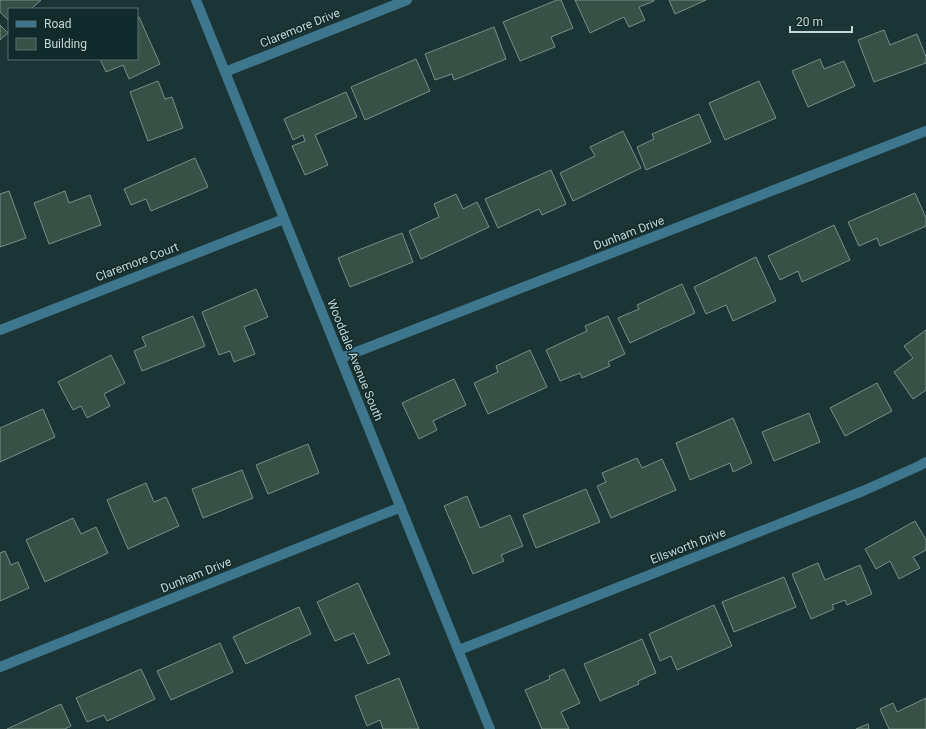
<svg xmlns="http://www.w3.org/2000/svg" width="926" height="729" font-family="Roboto,sans-serif">
	<style>
		.building { fill: #395047; stroke: #789087 }
		.lines { fill: none; stroke-linecap: round; stroke-linejoin: round }
		.minor { stroke: #3e768d; stroke-width: 10 }
		.labels { text-anchor: middle; stroke-width: 3; stroke-linejoin: round; paint-order: stroke }
		.street-label { font-size: 12px; fill: #c6d5d5; stroke: #112b2c }
	</style>
	<rect width="100%" height="100%" fill="#1b3536"/>
	<path class="building" d="M 0,0 L 41,0 L 31,9 L 9,9 L 9,21 L 0,12 Z
		M 557,0 L 561,0 L 573,28 L 551,37 L 555,47 L 520,61 L 503,22 Z
		M 575,0 L 654,0 L 654,1 L 639,7 L 645,20 L 629,27 L 624,17 L 590,33 Z
		M 669,0 L 706,0 L 675,14 Z
		M 137,17 L 139,17 L 160,64 L 129,79 L 123,65 L 106,72 L 100,59 L 137,59 Z
		M 0,25 L 8,33 L 0,40 Z
		M 494,27 L 506,59 L 454,80 L 452,74 L 435,80 L 425,54 Z
		M 884,30 L 890,45 L 917,34 L 926,57 L 926,63 L 874,82 L 858,40 Z
		M 416,59 L 430,91 L 365,120 L 351,87 Z
		M 820,59 L 824,69 L 844,61 L 855,86 L 808,107 L 792,71 Z
		M 158,81 L 165,99 L 172,97 L 183,128 L 148,141 L 130,92 Z
		M 759,81 L 776,118 L 725,140 L 709,103 Z
		M 346,92 L 357,117 L 315,135 L 328,165 L 305,175 L 292,146 L 305,141 L 303,135 L 293,140 L 284,119 Z
		M 699,114 L 711,142 L 646,170 L 637,147 L 654,139 L 652,134 Z
		M 623,131 L 641,168 L 573,201 L 560,173 L 595,156 L 590,147 Z
		M 195,158 L 208,187 L 151,211 L 146,199 L 131,205 L 124,189 Z
		M 551,170 L 566,204 L 542,215 L 539,209 L 498,228 L 485,199 Z
		M 9,191 L 26,238 L 0,247 L 0,194 Z
		M 65,191 L 69,203 L 90,195 L 101,225 L 49,244 L 34,203 Z
		M 915,193 L 926,218 L 926,226 L 880,246 L 877,238 L 859,246 L 848,222 Z
		M 456,194 L 463,209 L 477,202 L 489,227 L 421,259 L 409,231 L 439,217 L 434,204 Z
		M 834,225 L 850,260 L 802,282 L 798,271 L 780,280 L 768,256 Z
		M 402,233 L 413,262 L 350,287 L 338,258 Z
		M 756,257 L 776,301 L 733,321 L 726,305 L 706,314 L 694,287 Z
		M 682,284 L 695,313 L 630,343 L 618,318 L 639,309 L 637,305 Z
		M 256,289 L 268,317 L 244,327 L 255,354 L 234,362 L 230,351 L 219,355 L 202,312 Z
		M 193,316 L 205,346 L 142,371 L 134,351 L 146,346 L 142,337 Z
		M 608,316 L 625,354 L 608,362 L 610,366 L 582,378 L 580,373 L 560,381 L 546,350 L 587,331 L 585,326 Z
		M 926,330 L 926,390 L 913,399 L 894,372 L 913,358 L 904,346 Z
		M 530,350 L 547,387 L 488,414 L 474,383 L 498,372 L 496,366 Z
		M 111,355 L 125,383 L 104,394 L 110,406 L 87,418 L 81,406 L 73,410 L 58,382 Z
		M 454,379 L 466,405 L 433,421 L 437,430 L 419,439 L 402,403 Z
		M 877,383 L 892,411 L 845,436 L 830,408 Z
		M 43,409 L 55,437 L 0,462 L 0,428 Z
		M 809,413 L 820,442 L 774,461 L 762,432 Z
		M 733,418 L 752,463 L 733,472 L 730,463 L 690,480 L 676,443 Z
		M 308,444 L 319,473 L 268,494 L 256,465 Z
		M 637,458 L 642,468 L 662,459 L 676,490 L 611,518 L 597,486 L 606,482 L 602,473 Z
		M 242,470 L 253,498 L 203,518 L 192,489 Z
		M 146,483 L 154,502 L 166,497 L 179,526 L 128,549 L 107,500 Z
		M 586,489 L 600,522 L 536,548 L 523,515 Z
		M 467,496 L 480,528 L 510,515 L 523,546 L 501,555 L 504,561 L 473,574 L 444,506 Z
		M 73,518 L 81,534 L 96,527 L 108,553 L 45,582 L 26,540 Z
		M 915,521 L 926,540 L 926,550 L 913,557 L 920,568 L 899,579 L 890,561 L 876,569 L 865,549 Z
		M 5,551 L 11,565 L 18,562 L 29,588 L 0,601 L 0,553 Z
		M 818,563 L 825,580 L 860,565 L 872,594 L 847,605 L 845,600 L 832,605 L 834,609 L 811,619 L 792,574 Z
		M 784,577 L 796,607 L 734,632 L 722,602 Z
		M 358,583 L 390,654 L 368,664 L 354,633 L 335,641 L 317,602 Z
		M 714,605 L 732,646 L 677,670 L 671,656 L 660,661 L 649,634 Z
		M 299,607 L 311,634 L 246,664 L 233,637 Z
		M 642,639 L 656,673 L 638,681 L 639,684 L 600,701 L 584,664 Z
		M 220,643 L 233,672 L 171,700 L 157,671 Z
		M 141,669 L 155,699 L 107,721 L 104,715 L 87,722 L 76,698 Z
		M 564,669 L 580,703 L 561,712 L 569,729 L 542,729 L 525,690 L 550,679 L 549,676 Z
		M 399,678 L 419,729 L 383,729 L 380,720 L 367,726 L 355,696 Z
		M 926,698 L 926,729 L 889,729 L 880,709 L 893,703 L 897,712 Z
		M 61,704 L 71,726 L 65,729 L 7,729 Z
		M 868,724 L 869,729 L 856,729 Z"/>
	<g class="lines">
		<path class="minor" d="M 196,0 L 490,729
			M 225,72 L 407,0
			M 0,330 L 284,219
			M 341,358 L 926,131
			M 459,650 L 863,491 L 919,466 L 926,462
			M 0,667 L 401,507"/>
	</g>
	<g class="labels">
		<g class="street-label">
			<text transform="translate(300 28) rotate(-22)" y="4">Claremore Drive</text>
			<text transform="translate(629 233) rotate(-21)" y="4">Dunham Drive</text>
			<text transform="translate(137 262) rotate(-21)" y="4">Claremore Court</text>
			<text transform="translate(355 360) rotate(68)" y="4">Wooddale Avenue South</text>
			<text transform="translate(688 546) rotate(-21)" y="4">Ellsworth Drive</text>
			<text transform="translate(196 575) rotate(-22)" y="4">Dunham Drive</text>
		</g>
	</g>
	<rect x="8" y="8" width="130" height="52" fill="#112b2c" stroke="#596f70"/>
	<rect x="16" y="21" width="20" height="6" fill="#3e768d" stroke="#596f70"/>
	<text x="44" y="28" font-size="12" fill="#c6d5d5">Road</text>
	<rect x="16" y="38" width="20" height="12" fill="#395047" stroke="#596f70"/>
	<text x="44" y="48" font-size="12" fill="#c6d5d5">Building</text>
	<path d="M790 26v6h62v-6" fill="none" stroke="#c6d5d5" stroke-width="2"/>
	<text x="796" y="26" font-size="12" fill="#c6d5d5" stroke="#112b2c" stroke-width="3" paint-order="stroke">20 m</text>
</svg>
